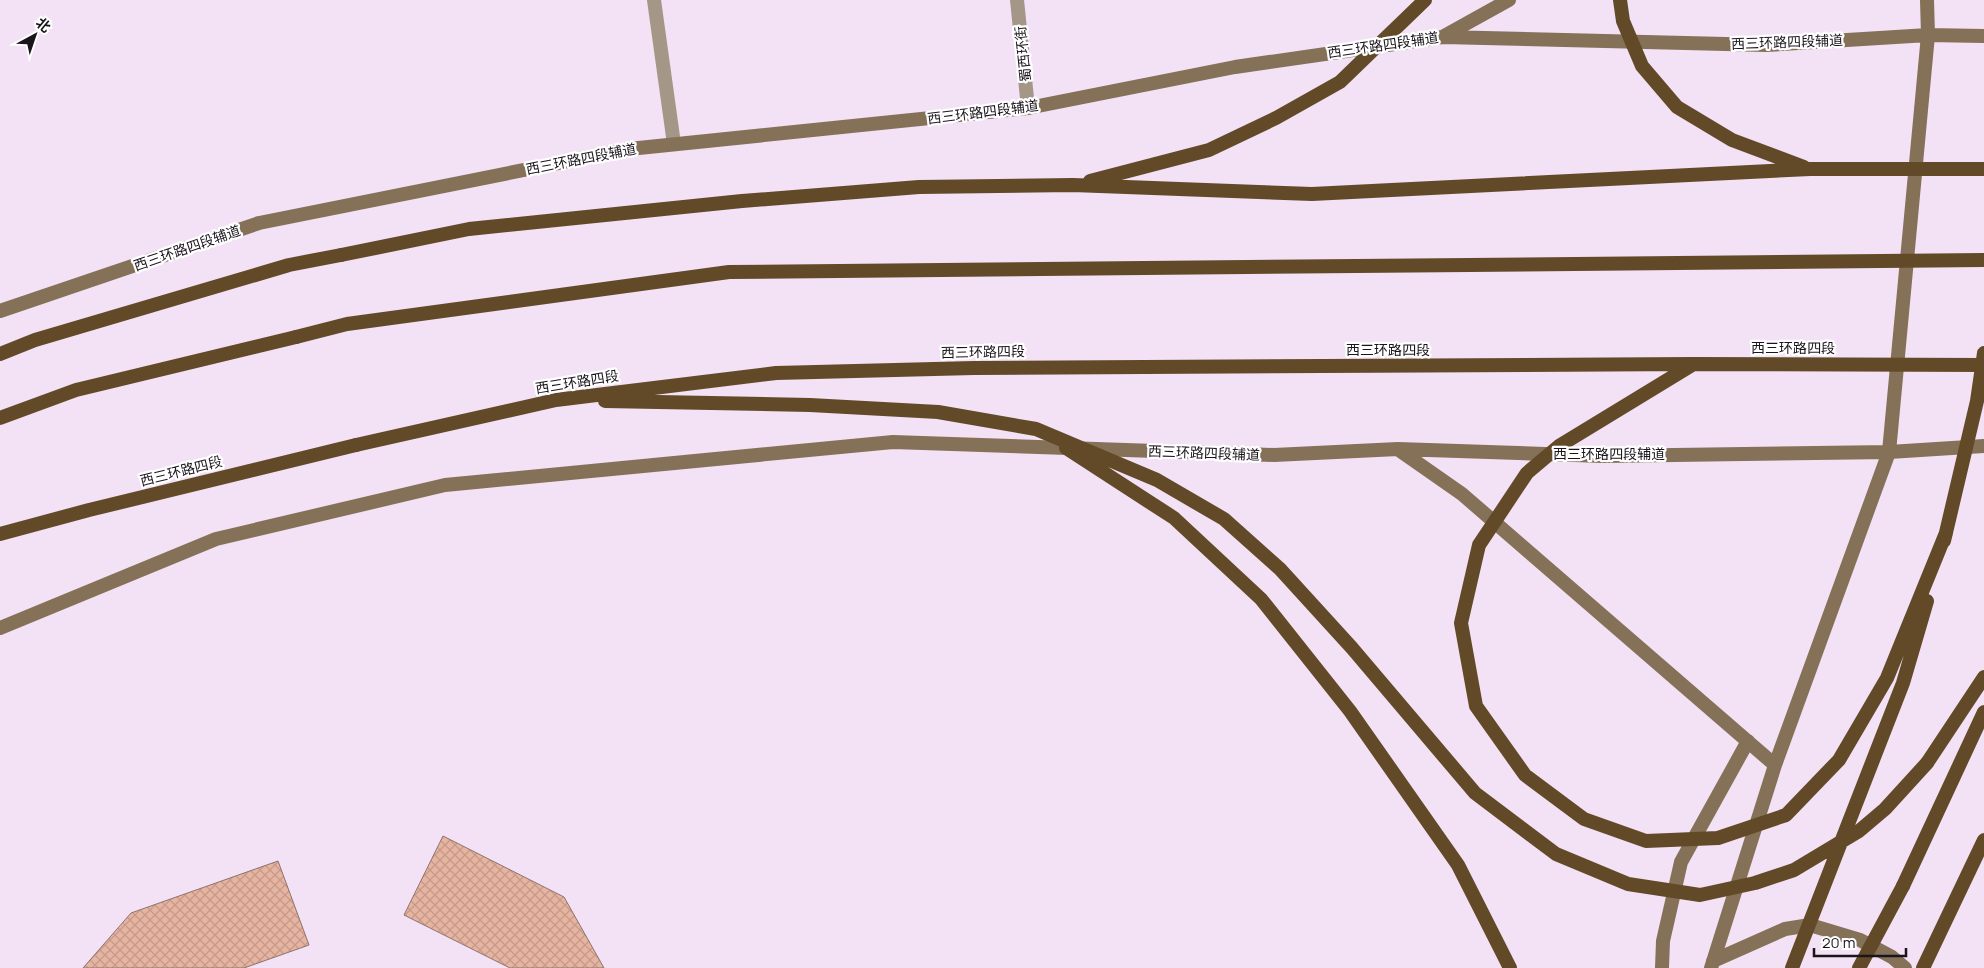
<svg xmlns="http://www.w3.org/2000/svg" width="1984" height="968" font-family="Manrope,'Noto Sans SC',sans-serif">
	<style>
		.building { fill: url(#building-cross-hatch); stroke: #8c746b }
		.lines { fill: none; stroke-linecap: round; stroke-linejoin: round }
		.service { stroke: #a59787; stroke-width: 14 }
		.tertiary { stroke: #a59787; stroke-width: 14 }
		.secondary { stroke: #847158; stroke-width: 14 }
		.trunk { stroke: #624a28; stroke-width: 14 }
		.trunk-bridge { stroke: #624a28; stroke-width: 14 }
		.labels { text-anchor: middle; stroke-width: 4.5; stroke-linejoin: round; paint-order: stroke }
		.street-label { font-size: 14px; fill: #1a141b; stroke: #fff }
	</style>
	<defs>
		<pattern id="building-cross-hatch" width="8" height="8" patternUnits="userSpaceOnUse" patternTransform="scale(1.25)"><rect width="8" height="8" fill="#e6b4a1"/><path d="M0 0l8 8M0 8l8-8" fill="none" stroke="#c59a8a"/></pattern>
	</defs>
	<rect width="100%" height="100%" fill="#f3e1f5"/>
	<path class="building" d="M 443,836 L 564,897 L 604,968 L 510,968 L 404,915 Z
		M 278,861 L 309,945 L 244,968 L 83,968 L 131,913 Z"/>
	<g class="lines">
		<path class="service" d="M 654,0 L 674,144"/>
		<path class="tertiary" d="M 1017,0 L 1028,108"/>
		<path class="secondary" d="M 1444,36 L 1509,0
			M 0,311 L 259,223 L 629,149 L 1028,108 L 1235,67 L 1443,37 L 1766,45 L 1928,35 L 1984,36
			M 1399,450 L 1462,494 L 1775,765
			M 0,628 L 216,539 L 445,485 L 893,442 L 1274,455 L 1398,449 L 1603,456 L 1889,452 L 1984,446
			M 1713,961 L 1785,929 L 1810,925 L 1860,940 L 1892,957 L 1905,968
			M 1662,968 L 1663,941 L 1681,862 L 1748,741
			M 1711,968 L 1775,765 L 1889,452 L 1928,35 L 1927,0"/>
		<path class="trunk" d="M 0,354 L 35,340 L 289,265 L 341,255
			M 0,418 L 76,390 L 296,337
			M 0,534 L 89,510 L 356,445
			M 1927,763 L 1984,677
			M 1903,886 L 1984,712
			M 1923,968 L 1984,840"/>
		<path class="trunk-bridge" d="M 1620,0 L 1623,21 L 1642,66 L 1677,107 L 1732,140 L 1804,167
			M 1090,181 L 1209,150 L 1276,118 L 1340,82 L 1425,0
			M 341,255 L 469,229 L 742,201 L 919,187 L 1073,185 L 1312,194 L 1810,169 L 1984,169
			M 296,337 L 347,324 L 729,272 L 1984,260
			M 1692,365 L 1559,446 L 1527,473 L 1479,545 L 1461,623 L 1476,706 L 1525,775 L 1584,819 L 1646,841 L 1718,838 L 1786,815 L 1839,760 L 1887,678 L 1946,533
			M 605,401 L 810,405 L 938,412 L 1036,429 L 1157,480 L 1224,519 L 1280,569 L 1352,648 L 1475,793 L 1556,854 L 1628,884 L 1700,895 L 1755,883 L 1794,870 L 1859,831 L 1885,809 L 1927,763
			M 356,445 L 556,400 L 776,373 L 974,368 L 1693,364 L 1984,365
			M 1066,448 L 1174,518 L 1261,599 L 1350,711 L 1458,865 L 1510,968
			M 1944,541 L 1977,401 L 1984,353
			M 1792,968 L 1903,683 L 1927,601
			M 1859,968 L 1903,886"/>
	</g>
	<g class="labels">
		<g class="street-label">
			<text transform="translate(1787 42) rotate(-2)" y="5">西三环路四段辅道</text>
			<text transform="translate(1383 45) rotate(-8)" y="5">西三环路四段辅道</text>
			<text transform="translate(1023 54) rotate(-96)" y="5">蜀西环街</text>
			<text transform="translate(983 112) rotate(-7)" y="5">西三环路四段辅道</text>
			<text transform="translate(581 159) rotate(-11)" y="5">西三环路四段辅道</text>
			<text transform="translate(187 248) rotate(-19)" y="5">西三环路四段辅道</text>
			<text x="1793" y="353">西三环路四段</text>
			<text x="1388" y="355">西三环路四段</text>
			<text transform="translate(983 352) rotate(-1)" y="5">西三环路四段</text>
			<text transform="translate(577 382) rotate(-9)" y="5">西三环路四段</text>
			<text transform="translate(1204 453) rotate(2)" y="5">西三环路四段辅道</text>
			<text x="1609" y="459">西三环路四段辅道</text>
			<text transform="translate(181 471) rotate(-14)" y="5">西三环路四段</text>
		</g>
	</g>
	<g transform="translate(35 35) rotate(40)" stroke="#ffffff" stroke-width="4" paint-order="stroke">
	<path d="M0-4L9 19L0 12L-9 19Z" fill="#1a141b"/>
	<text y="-8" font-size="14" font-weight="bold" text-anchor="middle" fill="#1a141b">北</text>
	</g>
	<path d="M1814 948v8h92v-8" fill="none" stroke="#1a141b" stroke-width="2.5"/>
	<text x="1822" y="948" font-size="15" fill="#1a141b" stroke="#ffffff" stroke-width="4" paint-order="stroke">20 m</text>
</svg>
